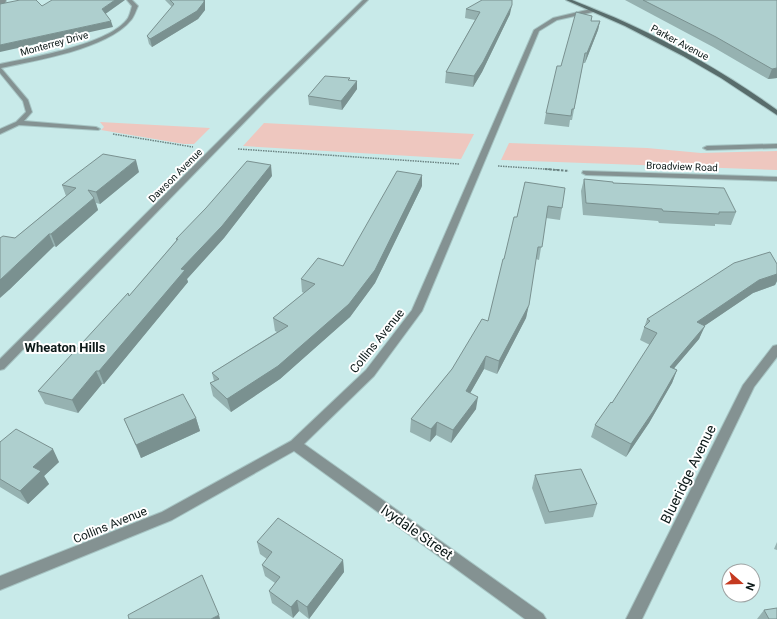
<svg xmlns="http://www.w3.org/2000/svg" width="777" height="619" font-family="Roboto,sans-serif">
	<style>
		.green { fill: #eec7bf }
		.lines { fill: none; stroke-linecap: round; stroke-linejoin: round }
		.lane-casing { stroke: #a6c4c3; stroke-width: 12 }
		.street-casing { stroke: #a6c4c3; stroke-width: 2 }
		.secondary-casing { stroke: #a6c4c3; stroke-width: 2 }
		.path-far1 { stroke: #6c8483; stroke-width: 1.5; stroke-dasharray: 1.5 1; stroke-linecap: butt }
		.path { stroke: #6c8483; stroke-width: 2; stroke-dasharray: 2.5 1.5; stroke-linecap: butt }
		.lane { stroke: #849292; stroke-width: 10 }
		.street { fill: #849292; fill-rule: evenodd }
		.secondary { fill: #586c6b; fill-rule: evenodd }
		.wall { fill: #96b2b1 }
		.shaded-wall { fill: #7a9190 }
		.building { fill: #aecfce; stroke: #7a9190 }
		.labels { text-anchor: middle; stroke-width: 4; stroke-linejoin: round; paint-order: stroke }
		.far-street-label { font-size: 10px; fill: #0c1918; stroke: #fff }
		.street-label { font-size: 12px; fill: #0c1918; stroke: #fff }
		.neighbourhood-label { font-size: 13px; font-weight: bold; fill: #0c1918; stroke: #fff }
		.near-street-label { font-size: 14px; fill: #0c1918; stroke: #fff }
	</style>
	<rect width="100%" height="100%" fill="#c8eae9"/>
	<path class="green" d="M 100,122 L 210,128 L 194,144 L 184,144 L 101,130 L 104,127 Z
		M 264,123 L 474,134 L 461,159 L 243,146 Z
		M 509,143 L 647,148 L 701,153 L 777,151 L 777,170 L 501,160 Z"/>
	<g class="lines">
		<defs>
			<path id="lane" d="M 0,0 L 1,0"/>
			<path id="street" d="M 127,0 L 132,0 L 138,6 C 136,10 134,17 131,20 C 108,49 37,60 1,68 L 28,100 L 32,112 L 24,121 L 96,127 L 100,129 L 98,130 L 19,125 L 0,134 L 0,129 L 16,122 L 26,112 L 23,101 L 0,73 L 0,64 C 30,58 111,44 128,18 C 130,14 131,10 132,6 Z
				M 363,0 L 368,0 L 267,99 L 4,369 L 0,370 L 0,359 L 263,97 Z
				M 591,9 L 594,11 L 593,12 L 557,20 L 539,31 L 422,311 L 374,376 L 304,444 L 543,614 L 546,619 L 525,619 L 294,451 L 172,520 L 0,590 L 0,576 L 162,512 L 291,441 L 366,370 L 412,310 L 534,30 L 553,18 Z
				M 777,144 L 777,148 L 707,150 L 703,148 L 707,146 Z
				M 583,171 L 777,177 L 777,181 L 586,175 L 582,173 Z
				M 777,345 L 777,357 L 754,387 L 642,619 L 626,619 L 743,385 L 773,346 Z"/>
			<path id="secondary" d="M 566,0 L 572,0 C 591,8 610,15 629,24 C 681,48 730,76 777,110 L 777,115 L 721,78 L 683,56 L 625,26 Z"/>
		</defs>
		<use href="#lane" class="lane-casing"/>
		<use href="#street" class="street-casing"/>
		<use href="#secondary" class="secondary-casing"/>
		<path class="path-far1" d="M 113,134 L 193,147
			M 238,149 L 459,164
			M 498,166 L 560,170"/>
		<path class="path" d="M 545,169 L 569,171"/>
		<use href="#lane" class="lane"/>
		<use href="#street" class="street"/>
		<use href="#secondary" class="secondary"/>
	</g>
	<path class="wall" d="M 165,0 L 205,0 L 205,10 L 198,19 L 152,47 L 149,44 L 147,36 L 172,7 Z
		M 625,0 L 777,0 L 777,78 L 768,79 L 713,47 Z
		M 466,9 L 510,14 L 482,72 L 473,87 L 445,83 L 446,72 L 475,20 L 465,18 Z
		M 591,21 L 600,21 L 598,30 L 585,63 L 583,63 L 572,120 L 570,120 L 569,127 L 544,124 L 546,113 L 561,66 Z
		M 350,80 L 357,81 L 357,89 L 342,110 L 309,105 L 308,96 Z
		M 139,172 L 100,204 L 96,203 L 98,210 L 56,247 L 54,246 L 9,290 L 15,238 L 66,196 L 62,185 Z
		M 272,176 L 224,238 L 187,279 L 188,282 L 104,384 L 102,384 L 78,413 L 45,404 L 38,391 L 129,296 L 176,241 L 176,239 Z
		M 584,179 L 613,183 L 736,212 L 731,225 L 715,224 L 715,226 L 659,223 L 658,221 L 583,215 L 581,191 Z
		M 525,182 L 562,208 L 560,220 L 546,218 L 539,260 L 536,259 L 526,318 L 497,374 L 484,369 L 470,393 L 476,409 L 451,443 L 436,435 L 430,442 L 410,432 L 411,419 L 452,369 L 488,321 L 504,259 L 517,217 Z
		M 422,186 L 375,283 L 350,317 L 280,379 L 231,412 L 213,396 L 210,383 L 214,381 L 212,373 L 277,332 L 275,331 L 273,318 L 304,293 L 302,292 L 301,279 L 343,266 Z
		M 777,264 L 777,281 L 775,285 L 753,293 L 704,326 L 699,339 L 674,368 L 677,370 L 672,383 L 649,423 L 626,457 L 591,437 L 595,425 L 612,403 L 650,345 L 640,340 L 647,319 Z
		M 196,418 L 200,431 L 141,458 L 124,419 Z
		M 0,442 L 59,462 L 44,476 L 49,484 L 28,504 L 0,487 Z
		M 535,475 L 597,504 L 593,517 L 545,524 L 532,488 Z
		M 257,542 L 343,560 L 344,572 L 309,619 L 299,611 L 293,618 L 272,603 L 269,591 L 275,583 L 265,576 L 262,565 L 267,559 L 260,554 Z
		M 777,542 L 777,550 L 774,549 Z
		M 764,610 L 777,619 L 757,619 Z"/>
	<path class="shaded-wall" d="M 115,0 L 125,0 L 104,15 L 102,9 Z
		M 204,0 L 205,0 L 205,10 L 198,19 L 152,47 L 150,39 Z
		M 512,5 L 510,14 L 482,72 L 473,87 L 474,76 Z
		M 111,21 L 113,27 L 0,52 L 0,45 Z
		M 600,21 L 598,30 L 585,63 L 587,53 Z
		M 777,68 L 777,78 L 768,79 L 772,69 Z
		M 357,81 L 357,89 L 342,110 L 341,101 Z
		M 136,160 L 139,172 L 100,204 L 96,192 Z
		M 271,165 L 272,176 L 224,238 L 187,279 L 188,282 L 104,384 L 99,371 L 181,269 Z
		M 422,175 L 422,186 L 375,283 L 350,317 L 280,379 L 231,412 L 227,399 Z
		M 94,198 L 98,210 L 56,247 L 51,234 Z
		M 49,234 L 54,246 L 9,290 L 0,298 L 0,280 Z
		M 777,274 L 777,281 L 775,285 L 753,293 L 691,335 L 697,322 L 759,280 Z
		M 529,305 L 526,318 L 497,374 L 499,361 Z
		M 705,326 L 699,339 L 665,379 L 670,367 Z
		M 486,356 L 484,369 L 464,404 L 466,391 Z
		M 677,370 L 672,383 L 649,423 L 626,457 L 631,444 Z
		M 96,371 L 102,384 L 78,413 L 72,400 Z
		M 478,397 L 476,409 L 451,443 L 453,430 Z
		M 196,418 L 200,431 L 141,458 L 136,445 Z
		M 437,422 L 436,435 L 430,442 L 431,429 Z
		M 53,449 L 59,462 L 44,476 L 49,484 L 28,504 L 20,491 L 33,467 Z
		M 343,560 L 344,572 L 309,619 L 307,607 Z
		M 297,600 L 299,611 L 293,618 L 291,607 Z
		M 219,615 L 220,619 L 211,619 Z"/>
	<path class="building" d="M 20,0 L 36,0 L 42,6 L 52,0 L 115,0 L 102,9 L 111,21 L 0,45 L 0,4 Z
		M 170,0 L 204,0 L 204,2 L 197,11 L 150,39 L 147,36 L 174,4 Z
		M 482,0 L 512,0 L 512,5 L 483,62 L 474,76 L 446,72 L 480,12 L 466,9 Z
		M 643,0 L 777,0 L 777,68 L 772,69 L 716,37 Z
		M 576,12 L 592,16 L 591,21 L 600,21 L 587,53 L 585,53 L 574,109 L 572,109 L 571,116 L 546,113 L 557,66 L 561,66 Z
		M 325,76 L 350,78 L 348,80 L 357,81 L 341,101 L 308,96 Z
		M 103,154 L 136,160 L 96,192 L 88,190 L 94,198 L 51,234 L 49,234 L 0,280 L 0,238 L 3,236 L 15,238 L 76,188 L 62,185 Z
		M 247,161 L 271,165 L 222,226 L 181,269 L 185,270 L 99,371 L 96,371 L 72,400 L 38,391 L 128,293 L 129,296 L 178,239 L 176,239 L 206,208 Z
		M 397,171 L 422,175 L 375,270 L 349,304 L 278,366 L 227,399 L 210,383 L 219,379 L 212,373 L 288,326 L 273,318 L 315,284 L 301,279 L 318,258 L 343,266 Z
		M 584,179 L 613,182 L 613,183 L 724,188 L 736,212 L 719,212 L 719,214 L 663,211 L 662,209 L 586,203 Z
		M 525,182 L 565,188 L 562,208 L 548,206 L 542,247 L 538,247 L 529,305 L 499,361 L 486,356 L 466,391 L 478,397 L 453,430 L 437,422 L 431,429 L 411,419 L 452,369 L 482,319 L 488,321 L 503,259 L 504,259 L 514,217 L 517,217 Z
		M 770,252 L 777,264 L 777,274 L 759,280 L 697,322 L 705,326 L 670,367 L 677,370 L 654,410 L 631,444 L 595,425 L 611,402 L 612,403 L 657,333 L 644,327 L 650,321 L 647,319 L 734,263 Z
		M 183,394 L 196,418 L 136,445 L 124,419 Z
		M 16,429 L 53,449 L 33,467 L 41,471 L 20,491 L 0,479 L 0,442 Z
		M 581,469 L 597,504 L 549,512 L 535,475 Z
		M 278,518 L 343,560 L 307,607 L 297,600 L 291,607 L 269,591 L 280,577 L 262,565 L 272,552 L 257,542 Z
		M 202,575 L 219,615 L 211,619 L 129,619 L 128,615 Z
		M 777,608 L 777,619 L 769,619 L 764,610 Z"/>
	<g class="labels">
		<g class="far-street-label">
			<text transform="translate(680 42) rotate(28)" y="4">Parker Avenue</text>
			<text transform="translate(54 43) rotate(-15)" y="4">Monterrey Drive</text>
			<text transform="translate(682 166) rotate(2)" y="4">Broadview Road</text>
			<text transform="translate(175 175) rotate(-45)" y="4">Dawson Avenue</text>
		</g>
		<g class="street-label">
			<text transform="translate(377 341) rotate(-51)" y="4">Collins Avenue</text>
			<text transform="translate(110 525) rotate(-22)" y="4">Collins Avenue</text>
		</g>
		<g class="neighbourhood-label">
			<text x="65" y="352">Wheaton Hills</text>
		</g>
		<g class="near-street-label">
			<text transform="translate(688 474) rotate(-64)" y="5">Blueridge Avenue</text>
			<text transform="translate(417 532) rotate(35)" y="5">Ivydale Street</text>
		</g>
	</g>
	<g transform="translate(741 583) rotate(110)"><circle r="19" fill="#ffffff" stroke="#9ea3a3"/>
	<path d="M0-3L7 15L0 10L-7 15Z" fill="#c53a20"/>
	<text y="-6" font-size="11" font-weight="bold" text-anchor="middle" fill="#0c1918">N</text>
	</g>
</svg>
